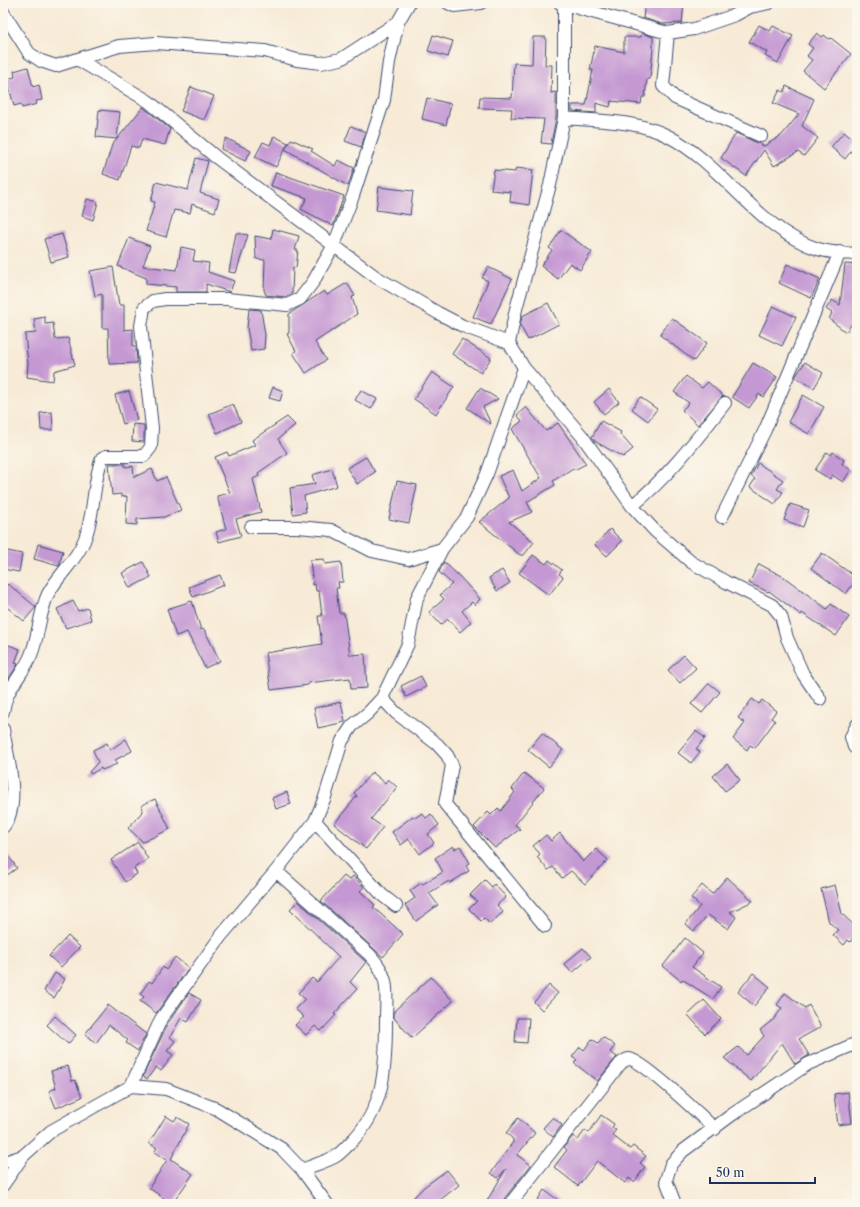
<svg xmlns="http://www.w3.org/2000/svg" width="860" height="1207" font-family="'Libre Caslon Text',serif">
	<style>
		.building { fill: #c498d3 }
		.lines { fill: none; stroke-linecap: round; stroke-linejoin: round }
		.minor-casing { stroke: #3c4b70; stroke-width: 14 }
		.minor { stroke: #fff; stroke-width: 12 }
	</style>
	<rect width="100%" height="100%" fill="#fbf7ec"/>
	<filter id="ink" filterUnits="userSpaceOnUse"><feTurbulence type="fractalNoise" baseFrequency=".025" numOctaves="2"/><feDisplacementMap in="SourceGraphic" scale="8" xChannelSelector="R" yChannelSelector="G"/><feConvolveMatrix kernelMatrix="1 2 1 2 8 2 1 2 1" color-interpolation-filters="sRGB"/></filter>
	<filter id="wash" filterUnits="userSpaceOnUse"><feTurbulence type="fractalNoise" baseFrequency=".012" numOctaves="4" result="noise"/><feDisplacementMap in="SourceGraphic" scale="16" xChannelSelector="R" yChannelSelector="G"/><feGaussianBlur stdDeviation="0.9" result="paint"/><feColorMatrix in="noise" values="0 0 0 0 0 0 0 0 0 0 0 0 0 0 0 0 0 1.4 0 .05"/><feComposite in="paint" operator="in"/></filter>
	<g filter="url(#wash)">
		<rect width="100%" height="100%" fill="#f7ead6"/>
		<g id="blocks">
			<path class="building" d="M 645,3 L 684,3 L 682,23 L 662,24 L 643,18 Z
				M 759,25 L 770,31 L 773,26 L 793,36 L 778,63 L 765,56 L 767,52 L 749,42 Z
				M 642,33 L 653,37 L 653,49 L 650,79 L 647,79 L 645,97 L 642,97 L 641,104 L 611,101 L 610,107 L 596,103 L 596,113 L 572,111 L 572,105 L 586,105 L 593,70 L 590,70 L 595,46 L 624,52 L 624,37 L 641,37 Z
				M 817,33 L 822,37 L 824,35 L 829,39 L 831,38 L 851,54 L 824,88 L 803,71 L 812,60 L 807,56 L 813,48 L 808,44 Z
				M 433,35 L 453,41 L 448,57 L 428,51 Z
				M 533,37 L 546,37 L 545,65 L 552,65 L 551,93 L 556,92 L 556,117 L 551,144 L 541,143 L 544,119 L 511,118 L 512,109 L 479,108 L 480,97 L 512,98 L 514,63 L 532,64 Z
				M 28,67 L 33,87 L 39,85 L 42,100 L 36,101 L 37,104 L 22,108 L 21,104 L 14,106 L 7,79 L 15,77 L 14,71 Z
				M 786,86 L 814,99 L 802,126 L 818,138 L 804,156 L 798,152 L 774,166 L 764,150 L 746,176 L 721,158 L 736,133 L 764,146 L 782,135 L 799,114 L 773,103 L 780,90 L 784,92 Z
				M 191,87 L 214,96 L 204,120 L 181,111 Z
				M 427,98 L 451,104 L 446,125 L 422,119 Z
				M 143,107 L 170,129 L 165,145 L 142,139 L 139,148 L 131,146 L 120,180 L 103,174 L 112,145 L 117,139 L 96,137 L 99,110 L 120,112 L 117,139 Z
				M 351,126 L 366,132 L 361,147 L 345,141 Z
				M 844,132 L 857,143 L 845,159 L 831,147 Z
				M 274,136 L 288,143 L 276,167 L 255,157 L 263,142 L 270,145 Z
				M 226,138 L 251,151 L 245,161 L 221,149 Z
				M 291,139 L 313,149 L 311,151 L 335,166 L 338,160 L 354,168 L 348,186 L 285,149 Z
				M 196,158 L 208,161 L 200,193 L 219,199 L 215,212 L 192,204 L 190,213 L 174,210 L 166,237 L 146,231 L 155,202 L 151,201 L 156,182 L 188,190 Z
				M 516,168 L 533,170 L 529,205 L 510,202 L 511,192 L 491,190 L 494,170 L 515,172 Z
				M 276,172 L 344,196 L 333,226 L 301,209 L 307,198 L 271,186 Z
				M 379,187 L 413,191 L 410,215 L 376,210 Z
				M 87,199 L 98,202 L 93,220 L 82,216 Z
				M 273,229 L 299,236 L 295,250 L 298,250 L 296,268 L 293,267 L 292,294 L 286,297 L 266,295 L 264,290 L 265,260 L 256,259 L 255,236 L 271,239 Z
				M 561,230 L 592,252 L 580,270 L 570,263 L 558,279 L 541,266 L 552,250 L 549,248 Z
				M 236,233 L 248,235 L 236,273 L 229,272 Z
				M 62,234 L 69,257 L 51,262 L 44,239 Z
				M 129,238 L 150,246 L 143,266 L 177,270 L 181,247 L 195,250 L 193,261 L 209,263 L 208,272 L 234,281 L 230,292 L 206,284 L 206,292 L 176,292 L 176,287 L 146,284 L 146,278 L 118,266 Z
				M 787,264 L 820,279 L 811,298 L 779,283 Z
				M 845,264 L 857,265 L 857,316 L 846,332 L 829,319 L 832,313 L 826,309 L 832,300 L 840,305 Z
				M 113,267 L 119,305 L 124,305 L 124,330 L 133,329 L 133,346 L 136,346 L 137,363 L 109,364 L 108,328 L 102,328 L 102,294 L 95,296 L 90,271 Z
				M 488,267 L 512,279 L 491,324 L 473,317 L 488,281 L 482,278 Z
				M 347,283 L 355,296 L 352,297 L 357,314 L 315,342 L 326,360 L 306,373 L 293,353 L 296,351 L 287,334 L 289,333 L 289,314 L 324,291 L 327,295 Z
				M 548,303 L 559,324 L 528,340 L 520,325 L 522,316 Z
				M 773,306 L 796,317 L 782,346 L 759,335 Z
				M 249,309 L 261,310 L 265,335 L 264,349 L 251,351 L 247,328 Z
				M 45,317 L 45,324 L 53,323 L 55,339 L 68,338 L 75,365 L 54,371 L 53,381 L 27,377 L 28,364 L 25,334 L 36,333 L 34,319 Z
				M 672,318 L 707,343 L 694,361 L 660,335 Z
				M 462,339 L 491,358 L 481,373 L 452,354 Z
				M 805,362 L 823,373 L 814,388 L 795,377 Z
				M 753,363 L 777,377 L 764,397 L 759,394 L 749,408 L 732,397 Z
				M 432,372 L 454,387 L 436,414 L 414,399 Z
				M 686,376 L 702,388 L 708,382 L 723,396 L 698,425 L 682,410 L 689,403 L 674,392 Z
				M 273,387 L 283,391 L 280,401 L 269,398 Z
				M 480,388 L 498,399 L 483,407 L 491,424 L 467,408 Z
				M 609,389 L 619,402 L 604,414 L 594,402 Z
				M 361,390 L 377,399 L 371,409 L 355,400 Z
				M 129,391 L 137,420 L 123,424 L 115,395 Z
				M 803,395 L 824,407 L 809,434 L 788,422 Z
				M 640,397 L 657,409 L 648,421 L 632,409 Z
				M 233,404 L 241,422 L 217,433 L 209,414 Z
				M 526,407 L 546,431 L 558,423 L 586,464 L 574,470 L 573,468 L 553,481 L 555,485 L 527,502 L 532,512 L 509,522 L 534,542 L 524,555 L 520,555 L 479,522 L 509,498 L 499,476 L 513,470 L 522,491 L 541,478 L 512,429 L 522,421 L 517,415 Z
				M 52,412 L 53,430 L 41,430 L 40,413 Z
				M 287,417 L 295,425 L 278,439 L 287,453 L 258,473 L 259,476 L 253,479 L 261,512 L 236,519 L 241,536 L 219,542 L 216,532 L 226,529 L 217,496 L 230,493 L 215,457 L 227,452 L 229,456 L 255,445 L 252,440 Z
				M 601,421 L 621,432 L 620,434 L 633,449 L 623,457 L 596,442 L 592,437 Z
				M 133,424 L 144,425 L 144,442 L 132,441 Z
				M 827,452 L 831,455 L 833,452 L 844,460 L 842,464 L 851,470 L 843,482 L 832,475 L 830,479 L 815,470 Z
				M 366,457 L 375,472 L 357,484 L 347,468 Z
				M 758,463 L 783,480 L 777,489 L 783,492 L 775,504 L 750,487 L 755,479 L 751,476 Z
				M 109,464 L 125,464 L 125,467 L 133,466 L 134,477 L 152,469 L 157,481 L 166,477 L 181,510 L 164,517 L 137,519 L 137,525 L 126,524 L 127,496 L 121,497 L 121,494 L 112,495 Z
				M 332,469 L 337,486 L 304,496 L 306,512 L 293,514 L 290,488 L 315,484 L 312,475 Z
				M 397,481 L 417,485 L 409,523 L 389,519 Z
				M 790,504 L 809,510 L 803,527 L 784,520 Z
				M 610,529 L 622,541 L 607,556 L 595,545 Z
				M 38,544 L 63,551 L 59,566 L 34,559 Z
				M 3,550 L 22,554 L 19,572 L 3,569 Z
				M 822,553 L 857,578 L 846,594 L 811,568 Z
				M 533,555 L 546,564 L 549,560 L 562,570 L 559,574 L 563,577 L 549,595 L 519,573 Z
				M 324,559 L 325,564 L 341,562 L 343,582 L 338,582 L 339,588 L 336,588 L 339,613 L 344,613 L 350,655 L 365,654 L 367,688 L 351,689 L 350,678 L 308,683 L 308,685 L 271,690 L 265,653 L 322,644 L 318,616 L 322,616 L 319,591 L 316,591 L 315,584 L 313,585 L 310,560 Z
				M 143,562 L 151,577 L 130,588 L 122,573 Z
				M 444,562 L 460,577 L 480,599 L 475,605 L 472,602 L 462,611 L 471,622 L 460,632 L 448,619 L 441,625 L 429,612 L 444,599 L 440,595 L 452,584 L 439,572 Z
				M 759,564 L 784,577 L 827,609 L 831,604 L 849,617 L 836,636 L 802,613 L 801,615 L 769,591 L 768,592 L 749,583 Z
				M 502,570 L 510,583 L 497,591 L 489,578 Z
				M 220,575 L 224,585 L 193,597 L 189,587 Z
				M 8,584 L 36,607 L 24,621 L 3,604 L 3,591 Z
				M 73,601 L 78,611 L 88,608 L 91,620 L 66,628 L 57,609 Z
				M 192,601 L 201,630 L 204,629 L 220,661 L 205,668 L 187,632 L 176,636 L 167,609 Z
				M 3,643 L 20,649 L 15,663 L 18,664 L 3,688 Z
				M 684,655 L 696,668 L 680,683 L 668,670 Z
				M 421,676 L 426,687 L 406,697 L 401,686 Z
				M 709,683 L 720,692 L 702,713 L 691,704 Z
				M 752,699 L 759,704 L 762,700 L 776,711 L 771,718 L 775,721 L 755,748 L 750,745 L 747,750 L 733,739 L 745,723 L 738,718 Z
				M 341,702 L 345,722 L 318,728 L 314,708 Z
				M 696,731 L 705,738 L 696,749 L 700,752 L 691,763 L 678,753 Z
				M 542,733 L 563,750 L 549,767 L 528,750 Z
				M 126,739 L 132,751 L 115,760 L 117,764 L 102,770 L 101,768 L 91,774 L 89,772 L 98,762 L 93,750 L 107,743 L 110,750 Z
				M 727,764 L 740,780 L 725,791 L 713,776 Z
				M 372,772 L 385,783 L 388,779 L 397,787 L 371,819 L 383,827 L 366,849 L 334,824 L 357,796 L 354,793 Z
				M 524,773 L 544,788 L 515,825 L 520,829 L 495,848 L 474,827 L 488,812 L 491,815 L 498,808 L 501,811 L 515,792 L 512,789 Z
				M 287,792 L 291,804 L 276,809 L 272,798 Z
				M 155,799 L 170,829 L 143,842 L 128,828 L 143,811 L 142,805 Z
				M 422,813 L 426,818 L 431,814 L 439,825 L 428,834 L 434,843 L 420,854 L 409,839 L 401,845 L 392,832 L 413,816 L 415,818 Z
				M 560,833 L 583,862 L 596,849 L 608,860 L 585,884 L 571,871 L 562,878 L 553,867 L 548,870 L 537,857 L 540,854 L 533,846 L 546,835 L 551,841 Z
				M 138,842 L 148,859 L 134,868 L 137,874 L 125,882 L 111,860 Z
				M 453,846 L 455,849 L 460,846 L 470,863 L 466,866 L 469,871 L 450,883 L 449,881 L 429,893 L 438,905 L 416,921 L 405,905 L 415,898 L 410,891 L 421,883 L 423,884 L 443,872 L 435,858 Z
				M 3,848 L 17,868 L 3,878 Z
				M 344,876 L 349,880 L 353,876 L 364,887 L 360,891 L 375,905 L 373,907 L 403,934 L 383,957 L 321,901 Z
				M 727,877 L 753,901 L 730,912 L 736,917 L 728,929 L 708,915 L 694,931 L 686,924 L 700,906 L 691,898 L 702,885 L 712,894 Z
				M 485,880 L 492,887 L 494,884 L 506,897 L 497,905 L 503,912 L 490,924 L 484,918 L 481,921 L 469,909 L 477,901 L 470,895 Z
				M 835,885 L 842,914 L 857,928 L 857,934 L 850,942 L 848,940 L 844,945 L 833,935 L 838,930 L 829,922 L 821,889 Z
				M 298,901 L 366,962 L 350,982 L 357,989 L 334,1014 L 336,1015 L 321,1031 L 315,1026 L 306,1035 L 295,1025 L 304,1017 L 295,1009 L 305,999 L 298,993 L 312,978 L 317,982 L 339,957 L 290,909 Z
				M 68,936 L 80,947 L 61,967 L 49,956 Z
				M 685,938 L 703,953 L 692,967 L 721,987 L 713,999 L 682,979 L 681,981 L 663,966 Z
				M 583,948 L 591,957 L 572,973 L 564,964 Z
				M 175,957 L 189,968 L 156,1013 L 140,1001 L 144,997 L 140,994 L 149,981 L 152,983 L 163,967 L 166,970 Z
				M 55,973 L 65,979 L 54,998 L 44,991 Z
				M 753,973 L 770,987 L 754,1006 L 738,992 Z
				M 431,977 L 453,1001 L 412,1038 L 394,1018 L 394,1011 Z
				M 549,985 L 558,993 L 542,1010 L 534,1002 Z
				M 189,993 L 201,1000 L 188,1022 L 181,1018 L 170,1037 L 175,1041 L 167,1051 L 173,1055 L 161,1071 L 156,1067 L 147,1079 L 143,1076 L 168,1023 Z
				M 785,993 L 805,1008 L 809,1005 L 821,1027 L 799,1039 L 809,1055 L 795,1064 L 782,1043 L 751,1081 L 724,1058 L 738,1047 L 747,1055 L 764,1036 L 760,1030 L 774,1019 L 782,1008 L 777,1005 Z
				M 704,1000 L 721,1019 L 705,1034 L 688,1015 Z
				M 108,1005 L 146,1034 L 138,1051 L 126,1043 L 128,1040 L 109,1025 L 96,1043 L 85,1034 Z
				M 55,1016 L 76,1035 L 68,1044 L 47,1025 Z
				M 517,1018 L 529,1018 L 527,1043 L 515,1042 Z
				M 603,1037 L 615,1046 L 610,1052 L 617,1057 L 597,1081 L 574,1063 L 577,1060 L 572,1057 L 580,1047 L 584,1050 L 592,1039 L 598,1043 Z
				M 68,1066 L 72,1081 L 75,1080 L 82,1097 L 56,1108 L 49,1091 L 56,1088 L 51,1071 Z
				M 848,1092 L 852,1123 L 838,1125 L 834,1094 Z
				M 601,1115 L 614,1124 L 612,1128 L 616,1130 L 612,1135 L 630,1149 L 633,1146 L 646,1156 L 640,1163 L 645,1167 L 634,1182 L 629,1178 L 625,1183 L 597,1161 L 578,1186 L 554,1167 L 567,1150 L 564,1147 L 573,1136 L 578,1140 L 585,1130 L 589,1133 Z
				M 166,1116 L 174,1121 L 177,1117 L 189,1124 L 171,1159 L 193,1174 L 172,1204 L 149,1188 L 167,1160 L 154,1152 L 157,1148 L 149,1143 Z
				M 553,1117 L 562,1125 L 553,1137 L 543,1128 Z
				M 518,1118 L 535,1133 L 517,1155 L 531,1165 L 504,1199 L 503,1204 L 485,1204 L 506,1169 L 498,1178 L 491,1173 L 513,1142 L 513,1139 L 506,1133 Z
				M 447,1170 L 459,1185 L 435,1204 L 407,1204 L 424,1187 Z
				M 544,1190 L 564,1204 L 535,1204 Z"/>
		</g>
	</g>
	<g filter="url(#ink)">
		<use href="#blocks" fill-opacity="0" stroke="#3c4b70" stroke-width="1"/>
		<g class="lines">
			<defs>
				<path id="minor" d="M 448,3 L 454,6 L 481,3
					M 560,3 L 668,33 L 694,29 L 735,15 L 750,7 L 769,3
					M 564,4 L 564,118 L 550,185 L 516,309 L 509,343 L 524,368 L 582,436 L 632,506 L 655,531 L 691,562 L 726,582 L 772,605 L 781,616 L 787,638 L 803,674 L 820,699
					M 3,12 L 29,53 L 41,61 L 56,66 L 119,46 L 156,43 L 265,51 L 297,60 L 321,63 L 341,59 L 398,22
					M 668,33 L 663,86 L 675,98 L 761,136
					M 77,59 L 148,101 L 217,158 L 376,277 L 438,313 L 463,326 L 509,343
					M 564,118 C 599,121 637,120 668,136 C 724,165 757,229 818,249 C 830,253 845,253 857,254
					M 632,506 C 668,477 696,440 725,403
					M 722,517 L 765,430 L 840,252
					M 251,527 L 298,527 L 331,530 L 372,551 L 408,559 L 442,549
					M 382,698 L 396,713 L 437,744 L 447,755 L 452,765 L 445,804 L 545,926
					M 3,712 C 5,689 23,675 31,655 C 39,636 39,613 48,594 C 58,575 76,561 84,541 C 95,515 92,485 102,458 L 106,456 L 144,456 L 151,447 L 152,428 L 141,326 L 144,308 L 153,301 L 165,299 L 227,299 L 287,305 L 300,299 L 313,282 L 334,245 L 353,196 L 384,100 L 389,62 L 398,22 L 409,3
					M 857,725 L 851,737 L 854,747 L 857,749
					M 3,729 C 7,756 22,805 3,827
					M 315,821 L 382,895 L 396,906
					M 276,871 L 370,955 C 391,978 386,992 386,1021 C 386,1065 385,1108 352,1141 C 347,1146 342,1152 336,1156 C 326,1162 313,1165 302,1170
					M 131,1086 L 161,1019 L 221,936 L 276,871 L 315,821 L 325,797 L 342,741 L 352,726 L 368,713 L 382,698 L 408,644 L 417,598 L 442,549 L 467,517 L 487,474 L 524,368
					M 3,1161 L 8,1161 L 23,1156 L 51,1131 L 131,1086 L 166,1089 L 217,1109 L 282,1149 L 302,1170 L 327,1204
					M 3,1185 L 23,1156
					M 510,1204 L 621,1063 C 623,1062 626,1059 629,1059 C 643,1060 702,1117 715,1129
					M 675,1204 L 666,1180 L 671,1164 L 683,1151 L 733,1114 L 808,1064 L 857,1043"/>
			</defs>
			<use href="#minor" class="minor-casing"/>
			<use href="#minor" class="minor"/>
		</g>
	</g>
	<rect width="860" height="1207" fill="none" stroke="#fbf7ec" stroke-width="16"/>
	<path d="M710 1177v6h105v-6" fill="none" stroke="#1b2f5e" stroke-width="2"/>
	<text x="716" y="1177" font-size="12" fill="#1b2f5e" stroke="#fbf7ec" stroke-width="3" paint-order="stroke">50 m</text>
</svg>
